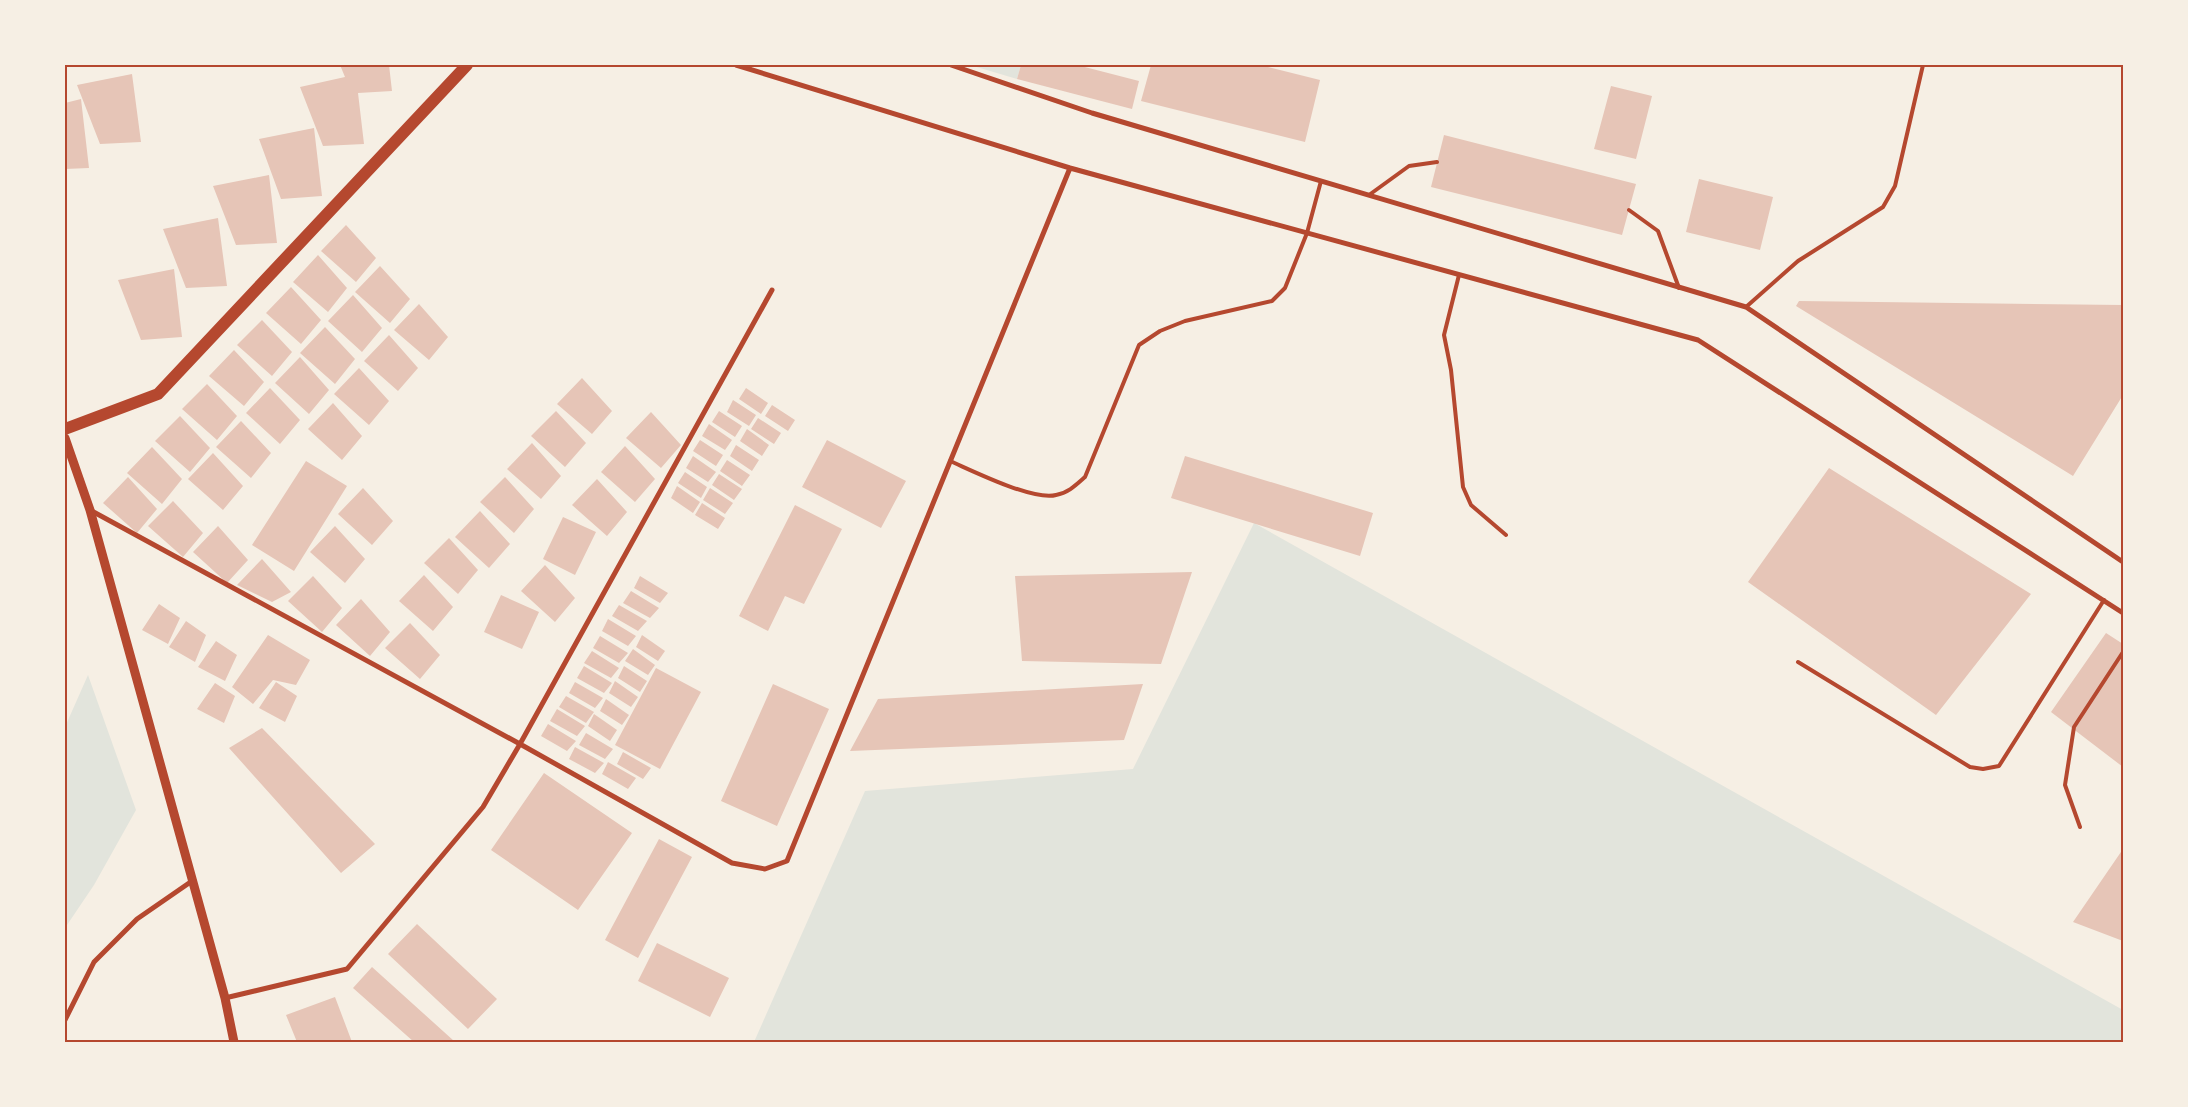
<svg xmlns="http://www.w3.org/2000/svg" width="2188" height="1107" font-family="Literata,serif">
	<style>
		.green { fill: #e2e4dc }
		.building { fill: #e6c5b7 }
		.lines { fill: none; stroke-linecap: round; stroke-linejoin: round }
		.service { stroke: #b5482f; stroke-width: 4 }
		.minor { stroke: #b5482f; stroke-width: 5 }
		.tertiary { stroke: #b5482f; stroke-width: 9 }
		.primary { stroke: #b5482f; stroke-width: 12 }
		.neatline { fill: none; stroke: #b5482f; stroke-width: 2 }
	</style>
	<rect width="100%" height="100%" fill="#f6efe4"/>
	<path class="green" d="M 970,65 L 1021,65 L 1017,79 Z
		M 1254,523 L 2123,1010 L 2123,1042 L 754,1042 L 865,791 L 1133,769 Z
		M 88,675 L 136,810 L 94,885 L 65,928 L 65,727 Z"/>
	<path class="building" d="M 340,65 L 389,65 L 392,91 L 358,93 L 364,144 L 323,146 L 300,87 L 345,77 Z
		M 1021,65 L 1077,65 L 1139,81 L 1132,109 L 1017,79 Z
		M 1151,65 L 1260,65 L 1320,80 L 1305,142 L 1141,101 Z
		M 132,74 L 141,142 L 100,144 L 77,85 Z
		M 1611,86 L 1652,96 L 1636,159 L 1594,149 Z
		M 81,99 L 89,168 L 65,169 L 65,103 Z
		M 314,128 L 322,196 L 281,199 L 259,139 Z
		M 1444,135 L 1636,184 L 1622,235 L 1431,187 Z
		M 269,175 L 277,243 L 236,245 L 213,186 Z
		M 1699,179 L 1773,197 L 1760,250 L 1686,232 Z
		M 218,218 L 227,286 L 186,288 L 163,229 Z
		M 346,225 L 376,258 L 356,282 L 321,251 Z
		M 318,255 L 347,288 L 328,312 L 293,282 Z
		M 380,266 L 410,299 L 390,323 L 355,292 Z
		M 174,269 L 182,337 L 141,340 L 118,280 Z
		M 291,287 L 321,320 L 301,344 L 266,313 Z
		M 353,295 L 382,328 L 362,352 L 328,321 Z
		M 1799,301 L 2123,305 L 2123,395 L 2073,476 L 1796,306 Z
		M 419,304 L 448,337 L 429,360 L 394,330 Z
		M 262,320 L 292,352 L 272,376 L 237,345 Z
		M 325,327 L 355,359 L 335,384 L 300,353 Z
		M 389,335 L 418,368 L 398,391 L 364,361 Z
		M 234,350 L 264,382 L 244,406 L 209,376 Z
		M 300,357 L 329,390 L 309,414 L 275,383 Z
		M 359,368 L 389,401 L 369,425 L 334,394 Z
		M 582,378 L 612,411 L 592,434 L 557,404 Z
		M 207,384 L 237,416 L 217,440 L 182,409 Z
		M 270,388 L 300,420 L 280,444 L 246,413 Z
		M 746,388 L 768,403 L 761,414 L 739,399 Z
		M 733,400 L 756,415 L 749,426 L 727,412 Z
		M 333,403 L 362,436 L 342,460 L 308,429 Z
		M 772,405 L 795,420 L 788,431 L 765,416 Z
		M 556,411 L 586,443 L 565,467 L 531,436 Z
		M 719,411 L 742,426 L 735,437 L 712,422 Z
		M 651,412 L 681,445 L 661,468 L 626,438 Z
		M 180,416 L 210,448 L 190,472 L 155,441 Z
		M 758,418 L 781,433 L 774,444 L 751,429 Z
		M 241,421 L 271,453 L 251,478 L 216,447 Z
		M 709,424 L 732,440 L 725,450 L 702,436 Z
		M 747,429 L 769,445 L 762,456 L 740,441 Z
		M 700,440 L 723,455 L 716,466 L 693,451 Z
		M 827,440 L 906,481 L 881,528 L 802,487 Z
		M 532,443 L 561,476 L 541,499 L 507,469 Z
		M 736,445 L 759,460 L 752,471 L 730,456 Z
		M 625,446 L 655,479 L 635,502 L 601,472 Z
		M 152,447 L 182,479 L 162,504 L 127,473 Z
		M 213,453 L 243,486 L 223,510 L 188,479 Z
		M 693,456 L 716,472 L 708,482 L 686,468 Z
		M 1185,456 L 1373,513 L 1360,556 L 1171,498 Z
		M 727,460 L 750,475 L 742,486 L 720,471 Z
		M 306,461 L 347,486 L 294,571 L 252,545 Z
		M 1829,468 L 2031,594 L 1936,715 L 1748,582 Z
		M 685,472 L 707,487 L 701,498 L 678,483 Z
		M 719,474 L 742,489 L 734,500 L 712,485 Z
		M 128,477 L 157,509 L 137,533 L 103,503 Z
		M 505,477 L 534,509 L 514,533 L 480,502 Z
		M 597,479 L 627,512 L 607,536 L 572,505 Z
		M 677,486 L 700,502 L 693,513 L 671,498 Z
		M 363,488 L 393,521 L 372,545 L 338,514 Z
		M 710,488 L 733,503 L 725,514 L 703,500 Z
		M 173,501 L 203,533 L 183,557 L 148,526 Z
		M 702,503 L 725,518 L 718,529 L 695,515 Z
		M 795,505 L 842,529 L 804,604 L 785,596 L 768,631 L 739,616 Z
		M 480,511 L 510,544 L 489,568 L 455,537 Z
		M 563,517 L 596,532 L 575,575 L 543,559 Z
		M 218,526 L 248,560 L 227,583 L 193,552 Z
		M 335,526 L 365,559 L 345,583 L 310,552 Z
		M 449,538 L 478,570 L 458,594 L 424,563 Z
		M 262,559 L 291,592 L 272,602 L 237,585 Z
		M 545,565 L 575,598 L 555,622 L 521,591 Z
		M 1192,572 L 1161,664 L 1022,661 L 1015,576 Z
		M 424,575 L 453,607 L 433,631 L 399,601 Z
		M 313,576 L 342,608 L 322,632 L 288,601 Z
		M 640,576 L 668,593 L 660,603 L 634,588 Z
		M 631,591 L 659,608 L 650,618 L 623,603 Z
		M 501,595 L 539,612 L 522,649 L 484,632 Z
		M 361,599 L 390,632 L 370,656 L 336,625 Z
		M 159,604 L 180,618 L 168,644 L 142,630 Z
		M 619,605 L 647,621 L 638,631 L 612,616 Z
		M 608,619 L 636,636 L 628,646 L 602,631 Z
		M 186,621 L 206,635 L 195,662 L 169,647 Z
		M 410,623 L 440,655 L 420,679 L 385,648 Z
		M 2106,633 L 2123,644 L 2123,767 L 2051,712 Z
		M 268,635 L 310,660 L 296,685 L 273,680 L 253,704 L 232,687 Z
		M 642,635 L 665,651 L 658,661 L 636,647 Z
		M 600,636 L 628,653 L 619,663 L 593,648 Z
		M 216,641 L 237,655 L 225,681 L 198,667 Z
		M 633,649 L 655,665 L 648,675 L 625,661 Z
		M 592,651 L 619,668 L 611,678 L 584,663 Z
		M 584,666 L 612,683 L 604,693 L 577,678 Z
		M 624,666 L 647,681 L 640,692 L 618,678 Z
		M 656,668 L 701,692 L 660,769 L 615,745 Z
		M 615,681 L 638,697 L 631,707 L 609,693 Z
		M 276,682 L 297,696 L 285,722 L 259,708 Z
		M 575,682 L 603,698 L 595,708 L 569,693 Z
		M 215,683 L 235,696 L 224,723 L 197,709 Z
		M 773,684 L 829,709 L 777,826 L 721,801 Z
		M 1143,684 L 1124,740 L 850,751 L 878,699 Z
		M 566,696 L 594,712 L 586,723 L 559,707 Z
		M 606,699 L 629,715 L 622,725 L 600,711 Z
		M 557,709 L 585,726 L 577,736 L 550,721 Z
		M 594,714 L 617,730 L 610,741 L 588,726 Z
		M 548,724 L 576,741 L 567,751 L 541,736 Z
		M 262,728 L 375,844 L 341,873 L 229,748 Z
		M 586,733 L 613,749 L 605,759 L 579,745 Z
		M 575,747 L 604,763 L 595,773 L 569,759 Z
		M 623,752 L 651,768 L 643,779 L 617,764 Z
		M 608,762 L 636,778 L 628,789 L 602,774 Z
		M 544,773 L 632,833 L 578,910 L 491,850 Z
		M 659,839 L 692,857 L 638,958 L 605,940 Z
		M 2123,849 L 2123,941 L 2073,922 Z
		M 417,924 L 497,999 L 468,1029 L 388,954 Z
		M 657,943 L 729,978 L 710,1017 L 638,981 Z
		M 372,967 L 454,1041 L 414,1042 L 353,988 Z
		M 335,997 L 352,1042 L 297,1042 L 286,1015 Z"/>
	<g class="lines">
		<path class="service" d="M 1369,195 L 1409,166 L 1437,162
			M 1629,210 L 1658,231 L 1679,288
			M 1459,275 L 1444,335 L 1451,370 L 1463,487 L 1471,505 L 1506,535
			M 1746,307 L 1798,261 L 1883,207 L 1895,186 L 1923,65
			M 950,461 C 973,471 1033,501 1056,495 C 1068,493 1076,485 1085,477 L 1139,345 L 1160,331 L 1185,321 L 1272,301 L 1285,288 L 1307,233 L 1321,181
			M 1798,662 L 1970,767 L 1983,769 L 1999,766 L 2104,600
			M 2080,827 L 2065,785 L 2074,727 L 2123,652"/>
		<path class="minor" d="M 736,65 L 1070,168 L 1698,340 L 2123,613
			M 951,65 L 1092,113 L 1746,307 L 2123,562
			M 90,510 L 520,744 L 732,863 L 765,869 L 787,861 L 1070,168
			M 225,998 L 347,969 L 483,807 L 520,744 L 772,290
			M 65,1020 L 94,962 L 137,919 L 192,881"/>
		<path class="tertiary" d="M 65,438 L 90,510 L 225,998 L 234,1042"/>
		<path class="primary" d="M 65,429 L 158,394 L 467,65"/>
	</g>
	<rect width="2188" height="1107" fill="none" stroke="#f6efe4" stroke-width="132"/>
	<rect x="66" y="66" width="2056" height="975" class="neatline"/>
</svg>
